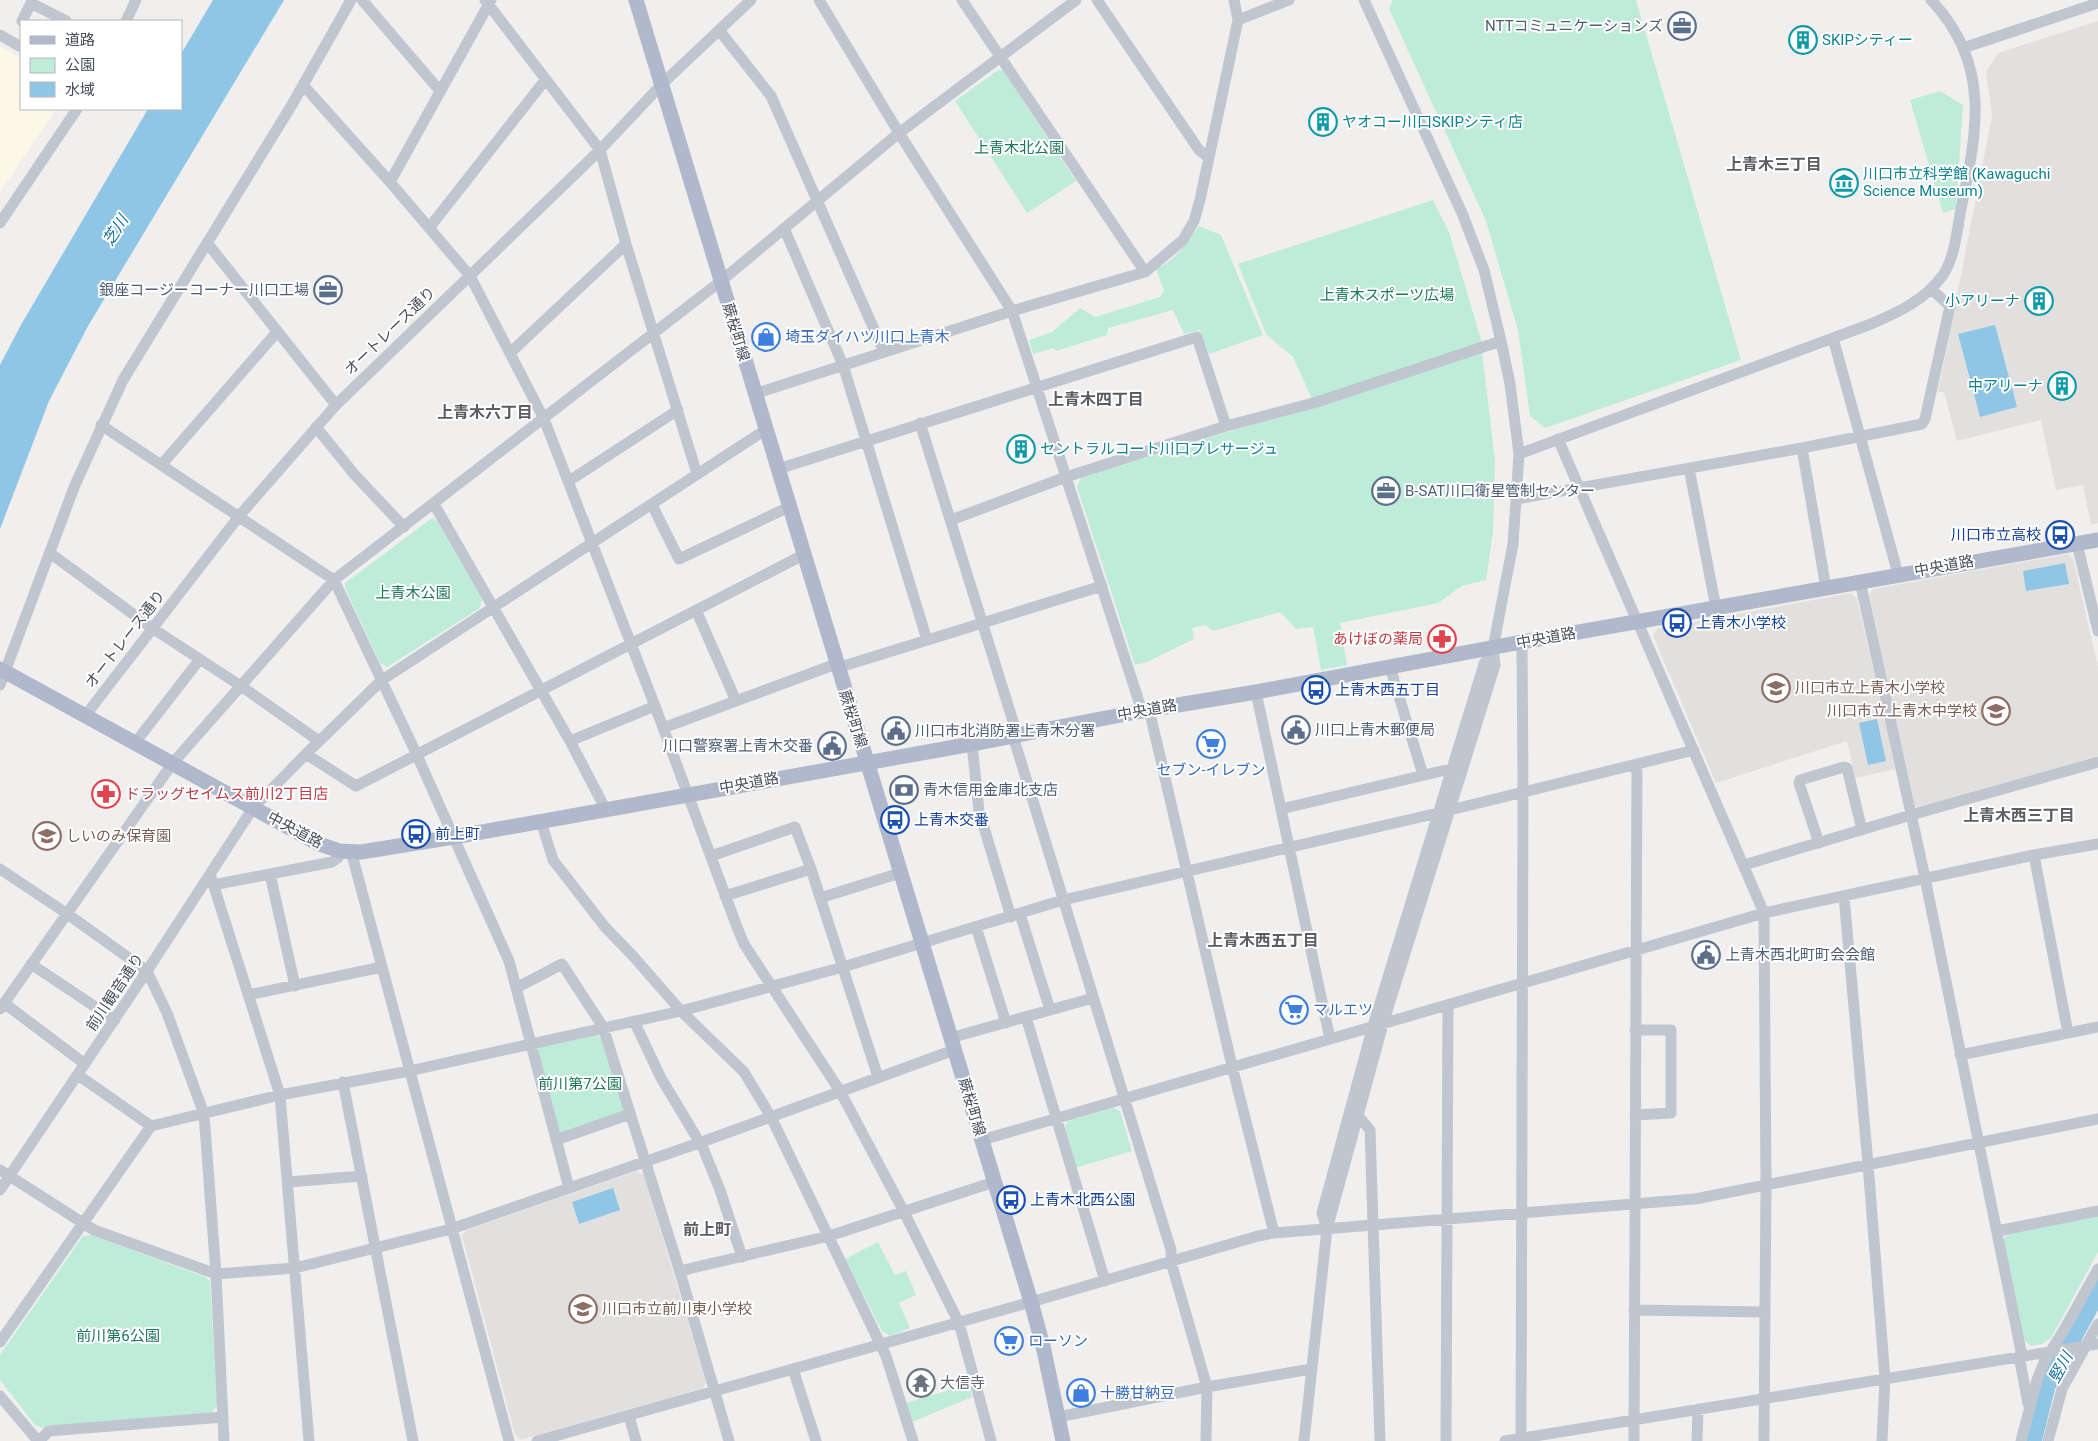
<svg xmlns="http://www.w3.org/2000/svg" width="2098" height="1441" font-family="Roboto,'Noto Sans JP',sans-serif">
	<style>
		.commercial { fill: #fbf8e8 }
		.education { fill: #e2e0df }
		.green { fill: #bfecd8 }
		.water { fill: #8fc6e6 }
		.lines { fill: none; stroke-linecap: round; stroke-linejoin: round }
		.minor { stroke: #c0c6cf; stroke-width: 11 }
		.major { stroke: #afb9cb; stroke-width: 15 }
		.labels { text-anchor: middle; stroke-width: 4; stroke-linejoin: round; paint-order: stroke }
		.service-label { font-size: 15px; fill: #4e5e75; stroke: #fff; text-anchor: start }
		.culture-label { font-size: 15px; fill: #0d838f; stroke: #fff; text-anchor: start }
		.park-label { font-size: 15px; fill: #1d7759; stroke: #fff }
		.street-label { font-size: 15px; fill: #484e5a; stroke: #fff }
		.shop-label { font-size: 15px; fill: #366cbe; stroke: #fff; text-anchor: start }
		.transit-label { font-size: 15px; fill: #164399; stroke: #fff; text-anchor: start }
		.health-label { font-size: 15px; fill: #be3a42; stroke: #fff; text-anchor: end }
		.education-label { font-size: 15px; fill: #785e54; stroke: #fff; text-anchor: start }
		.worship-label { font-size: 15px; fill: #5b616d; stroke: #fff; text-anchor: start }
		.neighbourhood-label { font-size: 16px; font-weight: bold; fill: #5b5d63; stroke: #fff }
		.water-label { font-size: 16px; font-style: italic; fill: #156ca0; stroke: #fff }
	</style>
	<rect width="100%" height="100%" fill="#f1efee"/>
	<path class="commercial" d="M 0,46 L 21,59 L 21,109 L 56,109 L 0,192 Z"/>
	<path class="education" d="M 2098,21 L 2098,523 L 2091,525 L 2083,485 L 2056,490 L 2041,420 L 1957,441 L 1944,392 L 1938,392 L 1992,116 L 1986,72 L 1998,53 Z
		M 2068,554 L 2073,558 L 2098,666 L 2098,756 L 1918,808 L 1915,806 L 1869,595 L 1873,589 Z
		M 1850,593 L 1857,598 L 1896,769 L 1855,778 L 1847,741 L 1716,783 L 1653,636 L 1657,629 Z
		M 637,1171 L 644,1175 L 706,1381 L 704,1388 L 520,1440 L 515,1435 L 462,1236 L 466,1230 Z"/>
	<path class="green" d="M 1393,0 L 1636,0 L 1741,360 L 1545,428 L 1530,416 L 1518,330 L 1486,221 L 1389,9 Z
		M 998,70 L 1003,71 L 1076,181 L 1027,213 L 955,101 Z
		M 1940,91 L 1963,105 L 1956,209 L 1943,213 L 1910,100 Z
		M 1433,200 L 1449,232 L 1482,343 L 1312,399 L 1293,357 L 1266,334 L 1238,264 Z
		M 1199,226 L 1221,235 L 1263,335 L 1209,354 L 1200,330 L 1184,334 L 1173,310 L 1108,328 L 1107,335 L 1056,351 L 1054,348 L 1033,354 L 1029,340 L 1052,332 L 1080,308 L 1095,317 L 1160,297 L 1164,291 L 1156,269 C 1176,260 1187,243 1199,226 Z
		M 1482,352 L 1495,460 L 1493,532 L 1486,580 L 1462,586 L 1438,603 L 1340,623 L 1347,665 L 1321,670 L 1313,627 L 1296,629 L 1280,612 L 1213,631 L 1205,625 L 1192,628 L 1194,639 L 1147,662 L 1135,665 L 1077,487 L 1081,478 Z
		M 432,518 L 437,521 L 482,599 L 480,608 L 387,667 L 380,663 L 345,588 L 345,583 Z
		M 597,1034 L 602,1039 L 624,1110 L 622,1113 L 562,1135 L 559,1133 L 536,1052 L 539,1047 Z
		M 1113,1108 L 1120,1111 L 1132,1151 L 1075,1168 L 1064,1129 L 1068,1121 Z
		M 2098,1214 L 2098,1252 L 2051,1338 L 2042,1344 L 2031,1346 L 2023,1339 L 2003,1240 L 2008,1233 Z
		M 92,1235 L 205,1277 L 210,1281 L 217,1406 L 211,1413 L 43,1428 L 35,1425 L 0,1380 L 0,1355 L 83,1236 Z
		M 878,1242 L 895,1275 L 906,1271 L 916,1295 L 899,1303 L 910,1328 L 890,1336 L 882,1331 L 845,1259 Z
		M 969,1384 L 972,1397 L 912,1422 L 906,1403 Z"/>
	<path class="water" d="M 213,0 L 284,0 L 88,326 L 49,401 L 0,529 L 0,365 L 22,323 L 148,109 L 181,109 L 181,54 Z
		M 1995,325 L 2017,407 L 1980,417 L 1958,334 Z
		M 2065,563 L 2069,584 L 2026,591 L 2023,571 Z
		M 1877,719 L 1886,761 L 1868,765 L 1859,723 Z
		M 613,1188 L 620,1210 L 579,1224 L 572,1202 Z
		M 2098,1274 L 2098,1310 L 2055,1389 L 2042,1441 L 2024,1441 L 2039,1382 Z"/>
	<g class="lines">
		<path class="minor" d="M 362,0 L 440,91
			M 485,0 L 600,150 L 626,244 L 697,474
			M 819,0 L 899,133 L 1012,311 L 1142,711
			M 962,0 L 1145,272
			M 1097,0 L 1199,150 L 1209,158
			M 1238,20 L 1289,0
			M 22,21 L 31,3 L 66,21
			M 126,21 L 136,0
			M 719,30 L 771,96 L 884,352
			M 0,35 L 21,47
			M 1963,48 L 2098,3
			M 303,85 L 390,182 L 470,276 L 544,419 L 655,706 L 737,927 L 744,944 L 840,1091 L 903,1210 L 959,1323 L 991,1441
			M 390,182 L 491,0
			M 0,223 L 77,109
			M 429,228 L 546,79
			M 784,228 L 843,365 L 927,640
			M 208,244 L 336,405
			M 1833,338 L 1898,574
			M 510,353 L 626,244
			M 754,394 L 1012,311 L 1145,272 L 1183,240 L 1194,221 L 1200,200 L 1238,20 L 1234,0
			M 920,423 L 1017,734
			M 101,425 L 334,580 L 416,753 L 509,961 L 569,1188
			M 1226,426 L 1317,402 L 1501,341
			M 316,427 L 354,474 L 404,527
			M 1558,439 L 1764,913 L 1766,1185 L 1764,1441
			M 1802,448 L 1826,588
			M 1519,454 L 1871,324 C 1899,312 1925,300 1943,275 C 1955,257 1957,230 1961,209 C 1977,132 1992,64 1931,0
			M 162,464 L 277,332
			M 1689,468 L 1716,608
			M 778,469 L 1197,337 L 1226,426 L 1066,477 L 951,520
			M 569,481 L 678,410
			M 1517,499 L 1802,448 L 1922,424 L 1925,419 L 1950,306 L 1931,289
			M 434,504 L 570,741 L 606,810
			M 652,505 L 679,559 L 789,507
			M 2077,544 L 2098,631
			M 50,553 L 152,628 L 241,686 L 319,741
			M 1860,581 L 1925,878 L 2022,1356
			M 696,610 L 736,701
			M 1390,667 L 1423,775
			M 837,668 L 1102,586
			M 0,685 L 75,485 L 123,380 L 293,103 L 351,0
			M 1256,692 L 1330,1039
			M 1149,709 L 1232,1066 L 1274,1233
			M 85,716 L 240,515 L 336,405 L 600,150 L 662,84 L 751,0
			M 663,728 L 836,664
			M 1013,736 L 1171,1250 L 1171,1262 L 1207,1387 L 1206,1441
			M 570,741 L 655,706
			M 135,743 L 200,659
			M 972,744 L 979,811 L 1011,917
			M 306,754 L 356,786 L 803,555
			M 1281,809 L 1450,769 L 1455,771
			M 541,821 L 553,860 L 605,927 L 633,956 L 681,1011 L 744,1072 L 771,1117 L 886,1356 L 913,1441
			M 1819,843 L 1799,783 L 1800,780 L 1844,767 L 1847,768 L 1862,830
			M 351,851 L 509,1441
			M 2034,855 L 2068,1033
			M 711,856 L 795,827 L 811,869 L 878,1077
			M 1744,865 L 1911,815 L 2098,762
			M 0,869 L 66,913 L 147,971 L 167,1013 L 204,1114 L 216,1274 L 224,1441
			M 210,874 L 280,1095 L 309,1441
			M 270,874 L 295,986
			M 213,885 L 332,862 L 338,858 L 340,851
			M 725,896 L 811,869
			M 1844,896 L 1868,1164 L 1885,1379 L 1882,1441
			M 820,898 L 900,873
			M 1020,914 L 1050,1010
			M 976,927 L 1006,1023
			M 31,964 L 115,1020
			M 516,988 L 562,964 L 603,1027 L 680,1272 L 729,1441
			M 248,995 L 382,967
			M 4,1003 L 85,1064
			M 0,1009 L 172,764 L 334,580 L 721,281 L 899,133 L 1076,0
			M 1026,1017 L 1105,1281
			M 634,1021 L 661,1078 L 703,1148 L 720,1190 L 742,1257
			M 1635,1030 L 1671,1030 L 1671,1113 L 1635,1115
			M 950,1038 L 1093,998
			M 1960,1055 L 2098,1027
			M 78,1075 L 151,1126 L 280,1095 L 409,1071 L 681,1011 L 843,967 L 1063,900 L 1438,813 L 1694,750
			M 343,1082 L 413,1441
			M 1355,1112 L 1370,1130 L 1380,1441
			M 556,1140 L 630,1114
			M 982,1140 L 1764,913 L 2034,855 L 2098,844
			M 0,1170 L 94,1230 L 216,1274 L 295,1268 L 451,1229 L 699,1143 L 954,1050
			M 288,1182 L 362,1176
			M 0,1190 L 147,971 L 253,808 L 306,754 L 382,680 L 765,430
			M 1327,1229 L 1322,1213 L 1373,1026 L 1484,664 L 1493,648
			M 1997,1231 L 2098,1211
			M 680,1272 L 688,1269 L 829,1236 L 994,1182
			M 1634,1310 L 1765,1312
			M 0,1342 L 151,1126
			M 2019,1356 L 2028,1404
			M 793,1369 L 816,1441
			M 0,1396 L 38,1441
			M 629,1416 L 636,1441
			M 1058,1417 L 1207,1387 L 1311,1369
			M 39,1441 L 49,1431 L 223,1417
			M 537,1441 L 1031,1302 L 1258,1236 L 1274,1233 L 1695,1199 L 2098,1119
			M 1304,1441 L 1327,1229 L 1383,1024 L 1495,665 L 1493,648 L 1513,544 L 1519,454 L 1510,384 L 1501,341 L 1484,270 L 1462,213 L 1364,0
			M 1446,1441 L 1448,1005
			M 1505,1441 L 2098,1344
			M 1521,1441 L 1523,792 L 1522,642
			M 1634,1441 L 1637,766
			M 1697,1441 L 1698,1409
			M 2021,1441 L 2037,1380 L 2044,1362 L 2064,1330 L 2098,1269
			M 2048,1441 L 2062,1389 L 2098,1324"/>
		<path class="major" d="M 636,0 L 1031,1302 L 1043,1346 L 1063,1441
			M 0,669 L 319,844 L 340,851 L 361,852 L 454,837 L 972,744 L 1142,711 L 1256,692 L 1522,642 L 2098,540"/>
	</g>
	<defs>
		<symbol id="office-ring" viewBox="-11 -11 22 22"><circle r="9.5" fill="#fff" stroke="#5c6f8a" stroke-width="1.5"/><path d="M-6-3h4V-5.5h4V-3h4V5H-6ZM-1-4.5V-3h2v-1.5ZM-6 0V1H6V0Z" fill="#5c6f8a"/></symbol>
		<symbol id="building-ring" viewBox="-11 -11 22 22"><circle r="9.5" fill="#fff" stroke="#0f9aa8" stroke-width="1.5"/><path d="M-4-6H4V6H1V3H-1V6H-4ZM-2.5-4.3h1.7v1.8h-1.7ZM.8-4.3h1.7v1.8H.8ZM-2.5-1h1.7V.8h-1.7ZM.8-1h1.7V.8H.8Z" fill="#0f9aa8"/></symbol>
		<symbol id="museum-ring" viewBox="-11 -11 22 22"><circle r="9.5" fill="#fff" stroke="#0f9aa8" stroke-width="1.5"/><path d="M0-6L6-3V-2H-6V-3ZM-5-1h2V3h-2ZM-1-1h2V3h-2ZM3-1h2V3H3ZM-6 4H6V6H-6Z" fill="#0f9aa8"/></symbol>
		<symbol id="shop-ring" viewBox="-11 -11 22 22"><circle r="9.5" fill="#fff" stroke="#3f7fe0" stroke-width="1.5"/><path d="M-5-2.5h2.3a2.7 3.5 0 0 1 5.4 0H5L5.5 6h-11ZM-1.5-2.5h3a1.5 2.3 0 0 0-3 0Z" fill="#3f7fe0"/></symbol>
		<symbol id="bus-ring" viewBox="-11 -11 22 22"><circle r="9.5" fill="#fff" stroke="#1a4fb4" stroke-width="1.5"/><path d="M-5-6H5V4H4V6H2V4H-2V6H-4V4H-5ZM-3.5-4V0h7V-4ZM-3.5 1.2v1.5H-2V1.2ZM2 1.2v1.5H3.5V1.2Z" fill="#1a4fb4"/></symbol>
		<symbol id="pharmacy-ring" viewBox="-11 -11 22 22"><circle r="9.5" fill="#fff" stroke="#e0444e" stroke-width="1.5"/><path d="M-2-6h4v4h4v4h-4v4h-4v-4h-4v-4h4Z" fill="#e0444e"/></symbol>
		<symbol id="school-ring" viewBox="-11 -11 22 22"><circle r="9.5" fill="#fff" stroke="#8d6e63" stroke-width="1.5"/><path d="M0-5L7-2L0 1L-7-2ZM-4 1L0 2.5L4 1V4Q0 6-4 4Z" fill="#8d6e63"/></symbol>
		<symbol id="civic-ring" viewBox="-11 -11 22 22"><circle r="9.5" fill="#fff" stroke="#5c6f8a" stroke-width="1.5"/><path d="M-.6-6.5H3V-4.5H.6V-3L4-1V1h2V6H-6V1h2V-1L-.6-3ZM-1.2 2.5V6h2.4V2.5Z" fill="#5c6f8a"/></symbol>
		<symbol id="supermarket-ring" viewBox="-11 -11 22 22"><circle r="9.5" fill="#fff" stroke="#3f7fe0" stroke-width="1.5"/><path d="M-6-5.5h2.5l.6 2H6L4.5 2H-2.5L-4.4-4H-6ZM-1.5 3.2a1.3 1.3 0 1 0 .1 0ZM3 3.2a1.3 1.3 0 1 0 .1 0Z" fill="#3f7fe0"/></symbol>
		<symbol id="bank-ring" viewBox="-11 -11 22 22"><circle r="9.5" fill="#fff" stroke="#5c6f8a" stroke-width="1.5"/><path d="M-6-4H6V4H-6ZM0-2.3a2.3 2.3 0 1 0 0 4.6a2.3 2.3 0 1 0 0-4.6Z" fill="#5c6f8a"/></symbol>
		<symbol id="temple-ring" viewBox="-11 -11 22 22"><circle r="9.5" fill="#fff" stroke="#6b7280" stroke-width="1.5"/><path d="M0-6L5-2H3V0L6.5 2.5H4V6H1.5V3h-3V6H-4V2.5H-6.5L-3 0V-2H-5Z" fill="#6b7280"/></symbol>
	</defs>
	<g fill-rule="evenodd">
		<use href="#office-ring" x="1666" y="10" width="32" height="32"/>
		<use href="#building-ring" x="1787" y="24" width="32" height="32"/>
		<use href="#building-ring" x="1307" y="106" width="32" height="32"/>
		<use href="#museum-ring" x="1828" y="167" width="32" height="32"/>
		<use href="#office-ring" x="312" y="274" width="32" height="32"/>
		<use href="#building-ring" x="2023" y="285" width="32" height="32"/>
		<use href="#shop-ring" x="750" y="321" width="32" height="32"/>
		<use href="#building-ring" x="2046" y="370" width="32" height="32"/>
		<use href="#building-ring" x="1005" y="433" width="32" height="32"/>
		<use href="#office-ring" x="1370" y="475" width="32" height="32"/>
		<use href="#bus-ring" x="2044" y="519" width="32" height="32"/>
		<use href="#bus-ring" x="1661" y="607" width="32" height="32"/>
		<use href="#pharmacy-ring" x="1426" y="623" width="32" height="32"/>
		<use href="#school-ring" x="1760" y="672" width="32" height="32"/>
		<use href="#bus-ring" x="1300" y="674" width="32" height="32"/>
		<use href="#school-ring" x="1980" y="695" width="32" height="32"/>
		<use href="#civic-ring" x="1280" y="714" width="32" height="32"/>
		<use href="#civic-ring" x="880" y="715" width="32" height="32"/>
		<use href="#supermarket-ring" x="1195" y="728" width="32" height="32"/>
		<use href="#civic-ring" x="816" y="730" width="32" height="32"/>
		<use href="#bank-ring" x="888" y="774" width="32" height="32"/>
		<use href="#pharmacy-ring" x="90" y="778" width="32" height="32"/>
		<use href="#bus-ring" x="879" y="804" width="32" height="32"/>
		<use href="#bus-ring" x="400" y="818" width="32" height="32"/>
		<use href="#school-ring" x="31" y="820" width="32" height="32"/>
		<use href="#civic-ring" x="1690" y="939" width="32" height="32"/>
		<use href="#supermarket-ring" x="1278" y="994" width="32" height="32"/>
		<use href="#bus-ring" x="995" y="1184" width="32" height="32"/>
		<use href="#school-ring" x="567" y="1293" width="32" height="32"/>
		<use href="#supermarket-ring" x="993" y="1325" width="32" height="32"/>
		<use href="#temple-ring" x="905" y="1367" width="32" height="32"/>
		<use href="#shop-ring" x="1065" y="1377" width="32" height="32"/>
	</g>
	<g class="labels">
		<g class="service-label">
			<text x="1663" y="31" text-anchor="end">NTTコミュニケーションズ</text>
			<text x="309" y="295" text-anchor="end">銀座コージーコーナー川口工場</text>
			<text x="1405" y="496">B-SAT川口衛星管制センター</text>
			<text x="1315" y="735">川口上青木郵便局</text>
			<text x="915" y="736">川口市北消防署上青木分署</text>
			<text x="813" y="751" text-anchor="end">川口警察署上青木交番</text>
			<text x="923" y="795">青木信用金庫北支店</text>
			<text x="1725" y="960">上青木西北町町会会館</text>
		</g>
		<g class="culture-label">
			<text x="1822" y="45">SKIPシティー</text>
			<text x="1342" y="127">ヤオコー川口SKIPシティ店</text>
			<text x="1863" y="179">川口市立科学館 (Kawaguchi<tspan x="1863" dy="17">Science Museum)</tspan></text>
			<text x="2020" y="306" text-anchor="end">小アリーナ</text>
			<text x="2043" y="391" text-anchor="end">中アリーナ</text>
			<text x="1040" y="454">セントラルコート川口プレサージュ</text>
		</g>
		<g class="park-label">
			<text x="1019" y="153">上青木北公園</text>
			<text x="1387" y="300">上青木スポーツ広場</text>
			<text x="413" y="598">上青木公園</text>
			<text x="580" y="1089">前川第7公園</text>
			<text x="118" y="1341">前川第6公園</text>
		</g>
		<g class="street-label">
			<text transform="translate(390 331) rotate(-44)" y="5">オートレース通り</text>
			<text transform="translate(736 332) rotate(73)" y="5">蕨桜町線</text>
			<text transform="translate(1944 566) rotate(-10)" y="5">中央道路</text>
			<text transform="translate(1546 638) rotate(-10)" y="5">中央道路</text>
			<text transform="translate(125 639) rotate(-52)" y="5">オートレース通り</text>
			<text transform="translate(1147 710) rotate(-10)" y="5">中央道路</text>
			<text transform="translate(853 719) rotate(72)" y="5">蕨桜町線</text>
			<text transform="translate(749 783) rotate(-10)" y="5">中央道路</text>
			<text transform="translate(295 830) rotate(28)" y="5">中央道路</text>
			<text transform="translate(115 992) rotate(-56)" y="5">前川観音通り</text>
			<text transform="translate(972 1107) rotate(73)" y="5">蕨桜町線</text>
		</g>
		<g class="shop-label">
			<text x="785" y="342">埼玉ダイハツ川口上青木</text>
			<text x="1211" y="775" text-anchor="middle">セブン-イレブン</text>
			<text x="1313" y="1015">マルエツ</text>
			<text x="1028" y="1346">ローソン</text>
			<text x="1100" y="1398">十勝甘納豆</text>
		</g>
		<g class="transit-label">
			<text x="2041" y="540" text-anchor="end">川口市立高校</text>
			<text x="1696" y="628">上青木小学校</text>
			<text x="1335" y="695">上青木西五丁目</text>
			<text x="914" y="825">上青木交番</text>
			<text x="435" y="839">前上町</text>
			<text x="1030" y="1205">上青木北西公園</text>
		</g>
		<g class="health-label">
			<text x="1423" y="644">あけぼの薬局</text>
			<text x="125" y="799" text-anchor="start">ドラッグセイムス前川2丁目店</text>
		</g>
		<g class="education-label">
			<text x="1795" y="693">川口市立上青木小学校</text>
			<text x="1977" y="716" text-anchor="end">川口市立上青木中学校</text>
			<text x="66" y="841">しいのみ保育園</text>
			<text x="602" y="1314">川口市立前川東小学校</text>
		</g>
		<g class="worship-label">
			<text x="940" y="1388">大信寺</text>
		</g>
		<g class="neighbourhood-label">
			<text x="1774" y="170">上青木三丁目</text>
			<text x="1096" y="405">上青木四丁目</text>
			<text x="485" y="418">上青木六丁目</text>
			<text x="2019" y="821">上青木西三丁目</text>
			<text x="1263" y="946">上青木西五丁目</text>
			<text x="707" y="1235">前上町</text>
		</g>
		<g class="water-label">
			<text transform="translate(115 230) rotate(-57)" y="6">芝川</text>
			<text transform="translate(2060 1367) rotate(-61)" y="6">竪川</text>
		</g>
	</g>
	<rect x="20" y="20" width="162" height="90" fill="#ffffff" stroke="#b6b8bd"/>
	<rect x="30" y="36" width="25" height="8" fill="#afb9cb" stroke="#b6b8bd"/>
	<text x="65" y="45" font-size="15" fill="#484e5a">道路</text>
	<rect x="30" y="58" width="25" height="15" fill="#bfecd8" stroke="#b6b8bd"/>
	<text x="65" y="70" font-size="15" fill="#484e5a">公園</text>
	<rect x="30" y="82" width="25" height="15" fill="#8fc6e6" stroke="#b6b8bd"/>
	<text x="65" y="95" font-size="15" fill="#484e5a">水域</text>
</svg>
